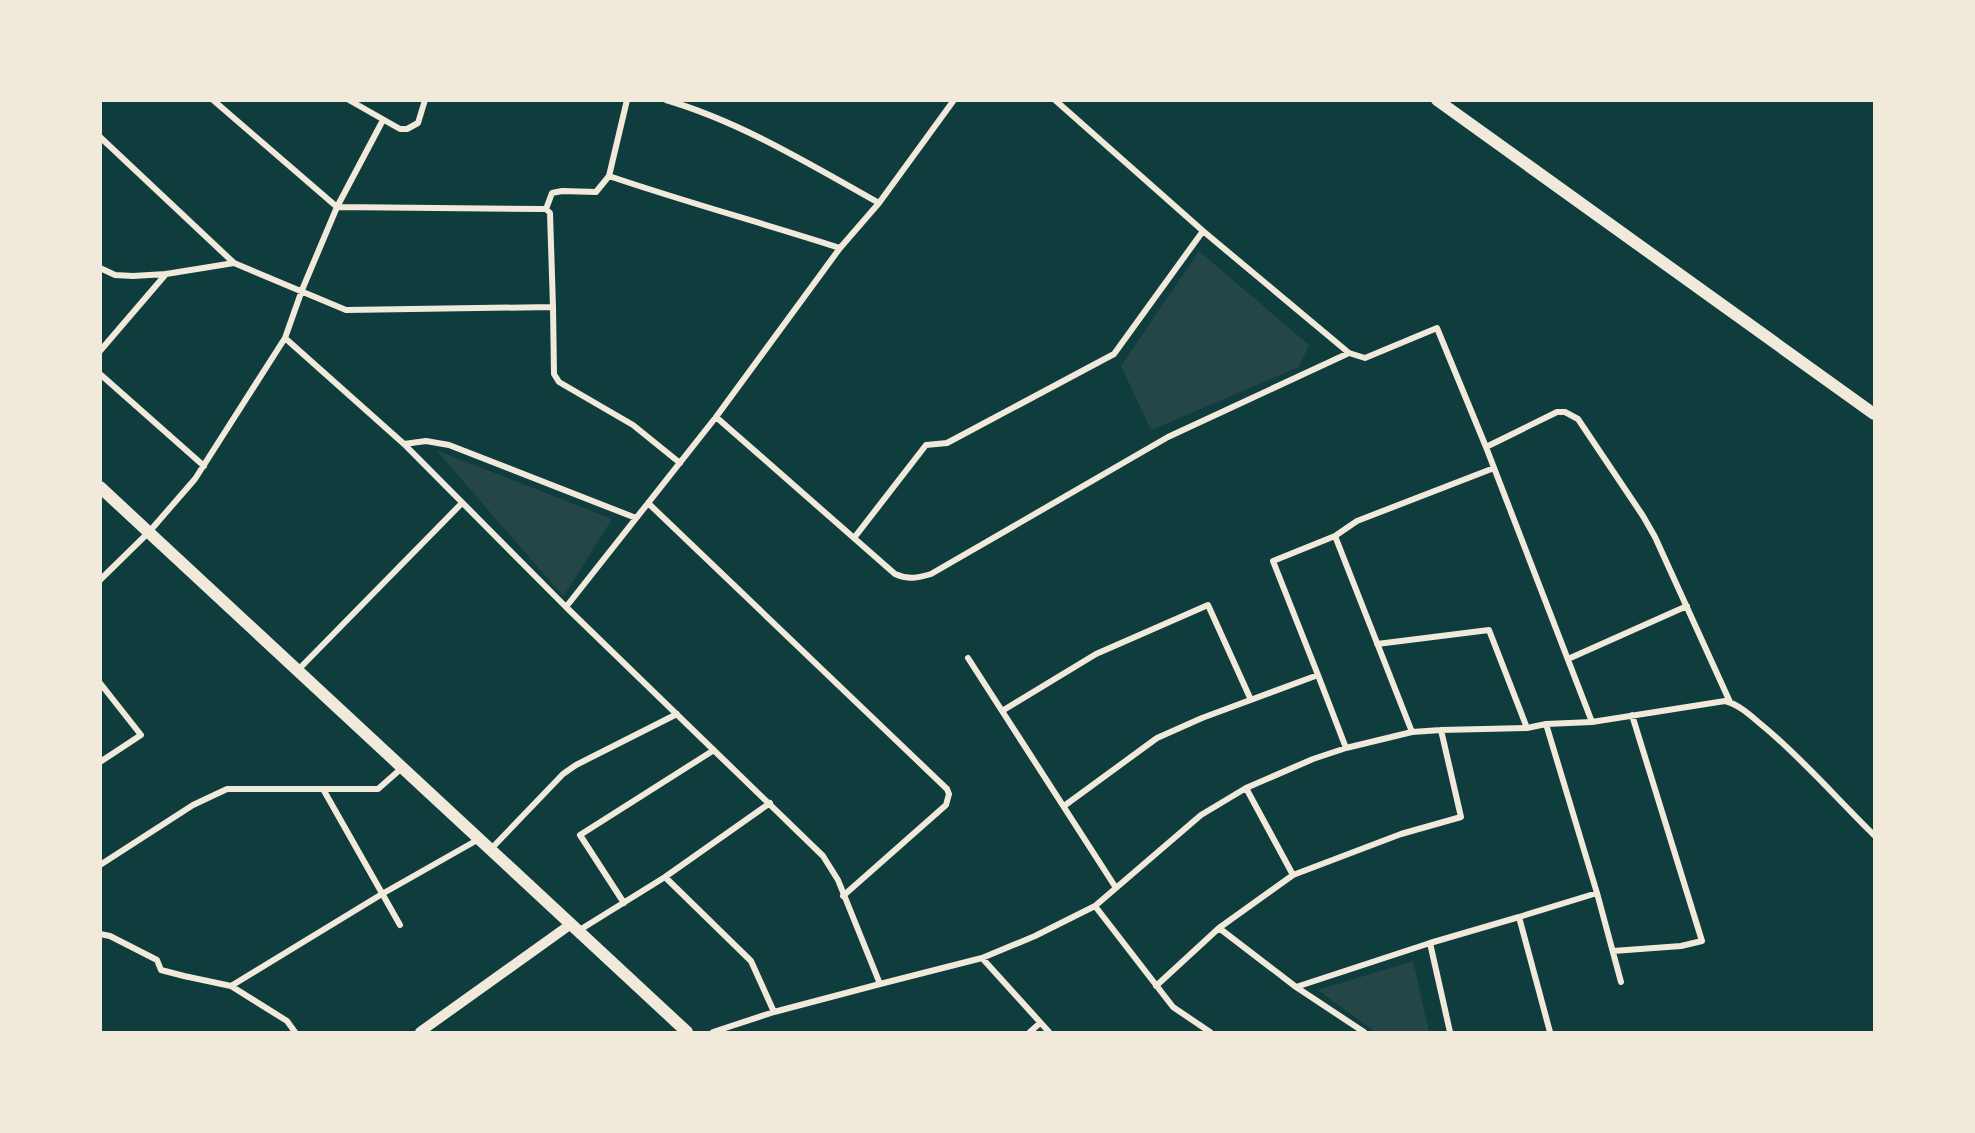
<svg xmlns="http://www.w3.org/2000/svg" width="1975" height="1133" font-family="'PT Sans',sans-serif">
	<style>
		.green { fill: #244646 }
		.lines { fill: none; stroke-linecap: round; stroke-linejoin: round }
		.minor { stroke: #f1e9da; stroke-width: 6 }
		.tertiary { stroke: #f1e9da; stroke-width: 10 }
		.secondary { stroke: #f1e9da; stroke-width: 12 }
	</style>
	<rect width="100%" height="100%" fill="#0f3d3e"/>
	<path class="green" d="M 1199,251 L 1309,345 L 1299,367 L 1151,430 L 1121,366 Z
		M 436,450 L 612,519 L 563,597 L 563,596 Z
		M 1413,961 L 1429,1032 L 1375,1032 L 1318,990 Z"/>
	<g class="lines">
		<path class="minor" d="M 213,100 L 337,207 L 546,209 L 550,213 L 553,307
			M 349,100 L 400,129 L 407,129 L 418,123 L 425,100
			M 666,100 C 741,122 811,165 879,203
			M 1055,100 L 1203,231 L 1349,353
			M 100,137 L 234,263
			M 609,176 L 627,100
			M 546,209 L 552,193 L 562,191 L 596,192 L 609,176 C 685,202 763,223 840,248
			M 100,268 L 115,275 L 133,276 L 166,274 L 234,263 L 346,310 L 553,307 L 554,374 L 559,382 L 633,425 L 680,463
			M 285,338 L 404,444 L 566,607 L 716,417 L 840,248 L 879,203 L 954,100
			M 100,351 L 166,274
			M 100,374 L 204,466
			M 716,417 L 895,574 C 908,580 918,578 931,574 L 1168,437 L 1349,353 L 1365,358 L 1437,328 L 1486,447 L 1557,412 L 1565,412 L 1578,419 L 1643,516 L 1655,537 L 1730,702
			M 404,444 L 426,441 L 449,445 L 636,518
			M 1486,447 L 1592,722
			M 648,503 L 947,789 L 949,794 L 946,805 L 843,896
			M 1335,536 L 1357,521 L 1494,468
			M 854,538 L 926,445 L 947,443 L 1114,354 L 1203,231
			M 100,580 L 149,532 L 195,479 L 285,338 L 302,290 L 337,207 L 383,120
			M 566,607 L 823,856 L 838,880 L 880,984 L 774,1012 L 713,1032
			M 1377,644 L 1489,630 L 1527,728
			M 968,658 L 1116,888
			M 1568,659 L 1687,606
			M 298,670 L 462,503
			M 1318,675 L 1273,561 L 1335,536 L 1412,732
			M 100,683 L 141,735 L 100,762
			M 1002,711 L 1096,654 L 1208,605 L 1251,700
			M 1546,724 L 1597,893 L 1621,982
			M 1441,730 L 1461,817 L 1401,834 L 1293,875 L 1219,928 L 1296,987 L 1430,943 L 1519,917 L 1550,1032
			M 1246,788 L 1293,875
			M 323,789 L 400,925
			M 1064,806 L 1157,738 L 1202,718 L 1318,675 L 1346,748
			M 491,849 L 563,774 L 576,765 L 677,714
			M 100,865 L 193,805 L 227,789 L 378,789 L 403,767
			M 665,877 L 751,961 L 774,1012
			M 624,903 L 580,835 L 714,750
			M 1095,906 L 1173,1007 L 1210,1032
			M 1519,917 L 1597,893
			M 578,931 L 665,877 L 770,803
			M 100,934 L 110,936 L 157,960 L 161,970 L 184,976 L 231,986 L 287,1021 L 295,1032
			M 1430,943 L 1450,1032
			M 1613,951 L 1681,946 L 1702,941 L 1632,715
			M 982,958 L 1049,1032
			M 880,984 L 982,958 L 1035,936 L 1095,906 L 1201,815 L 1246,788 L 1313,759 L 1346,748 L 1412,732 L 1441,730 L 1527,728 L 1546,724 L 1592,722 L 1725,701 C 1740,705 1751,716 1763,726 C 1803,759 1837,799 1874,835
			M 231,986 L 382,894 L 479,839
			M 1156,986 L 1219,928
			M 1296,987 L 1364,1032
			M 1030,1032 L 1040,1023"/>
		<path class="tertiary" d="M 420,1032 L 571,924"/>
		<path class="secondary" d="M 1437,100 L 1874,414
			M 100,487 L 687,1032"/>
	</g>
	<rect width="1975" height="1133" fill="none" stroke="#f1e9da" stroke-width="204"/>
</svg>
